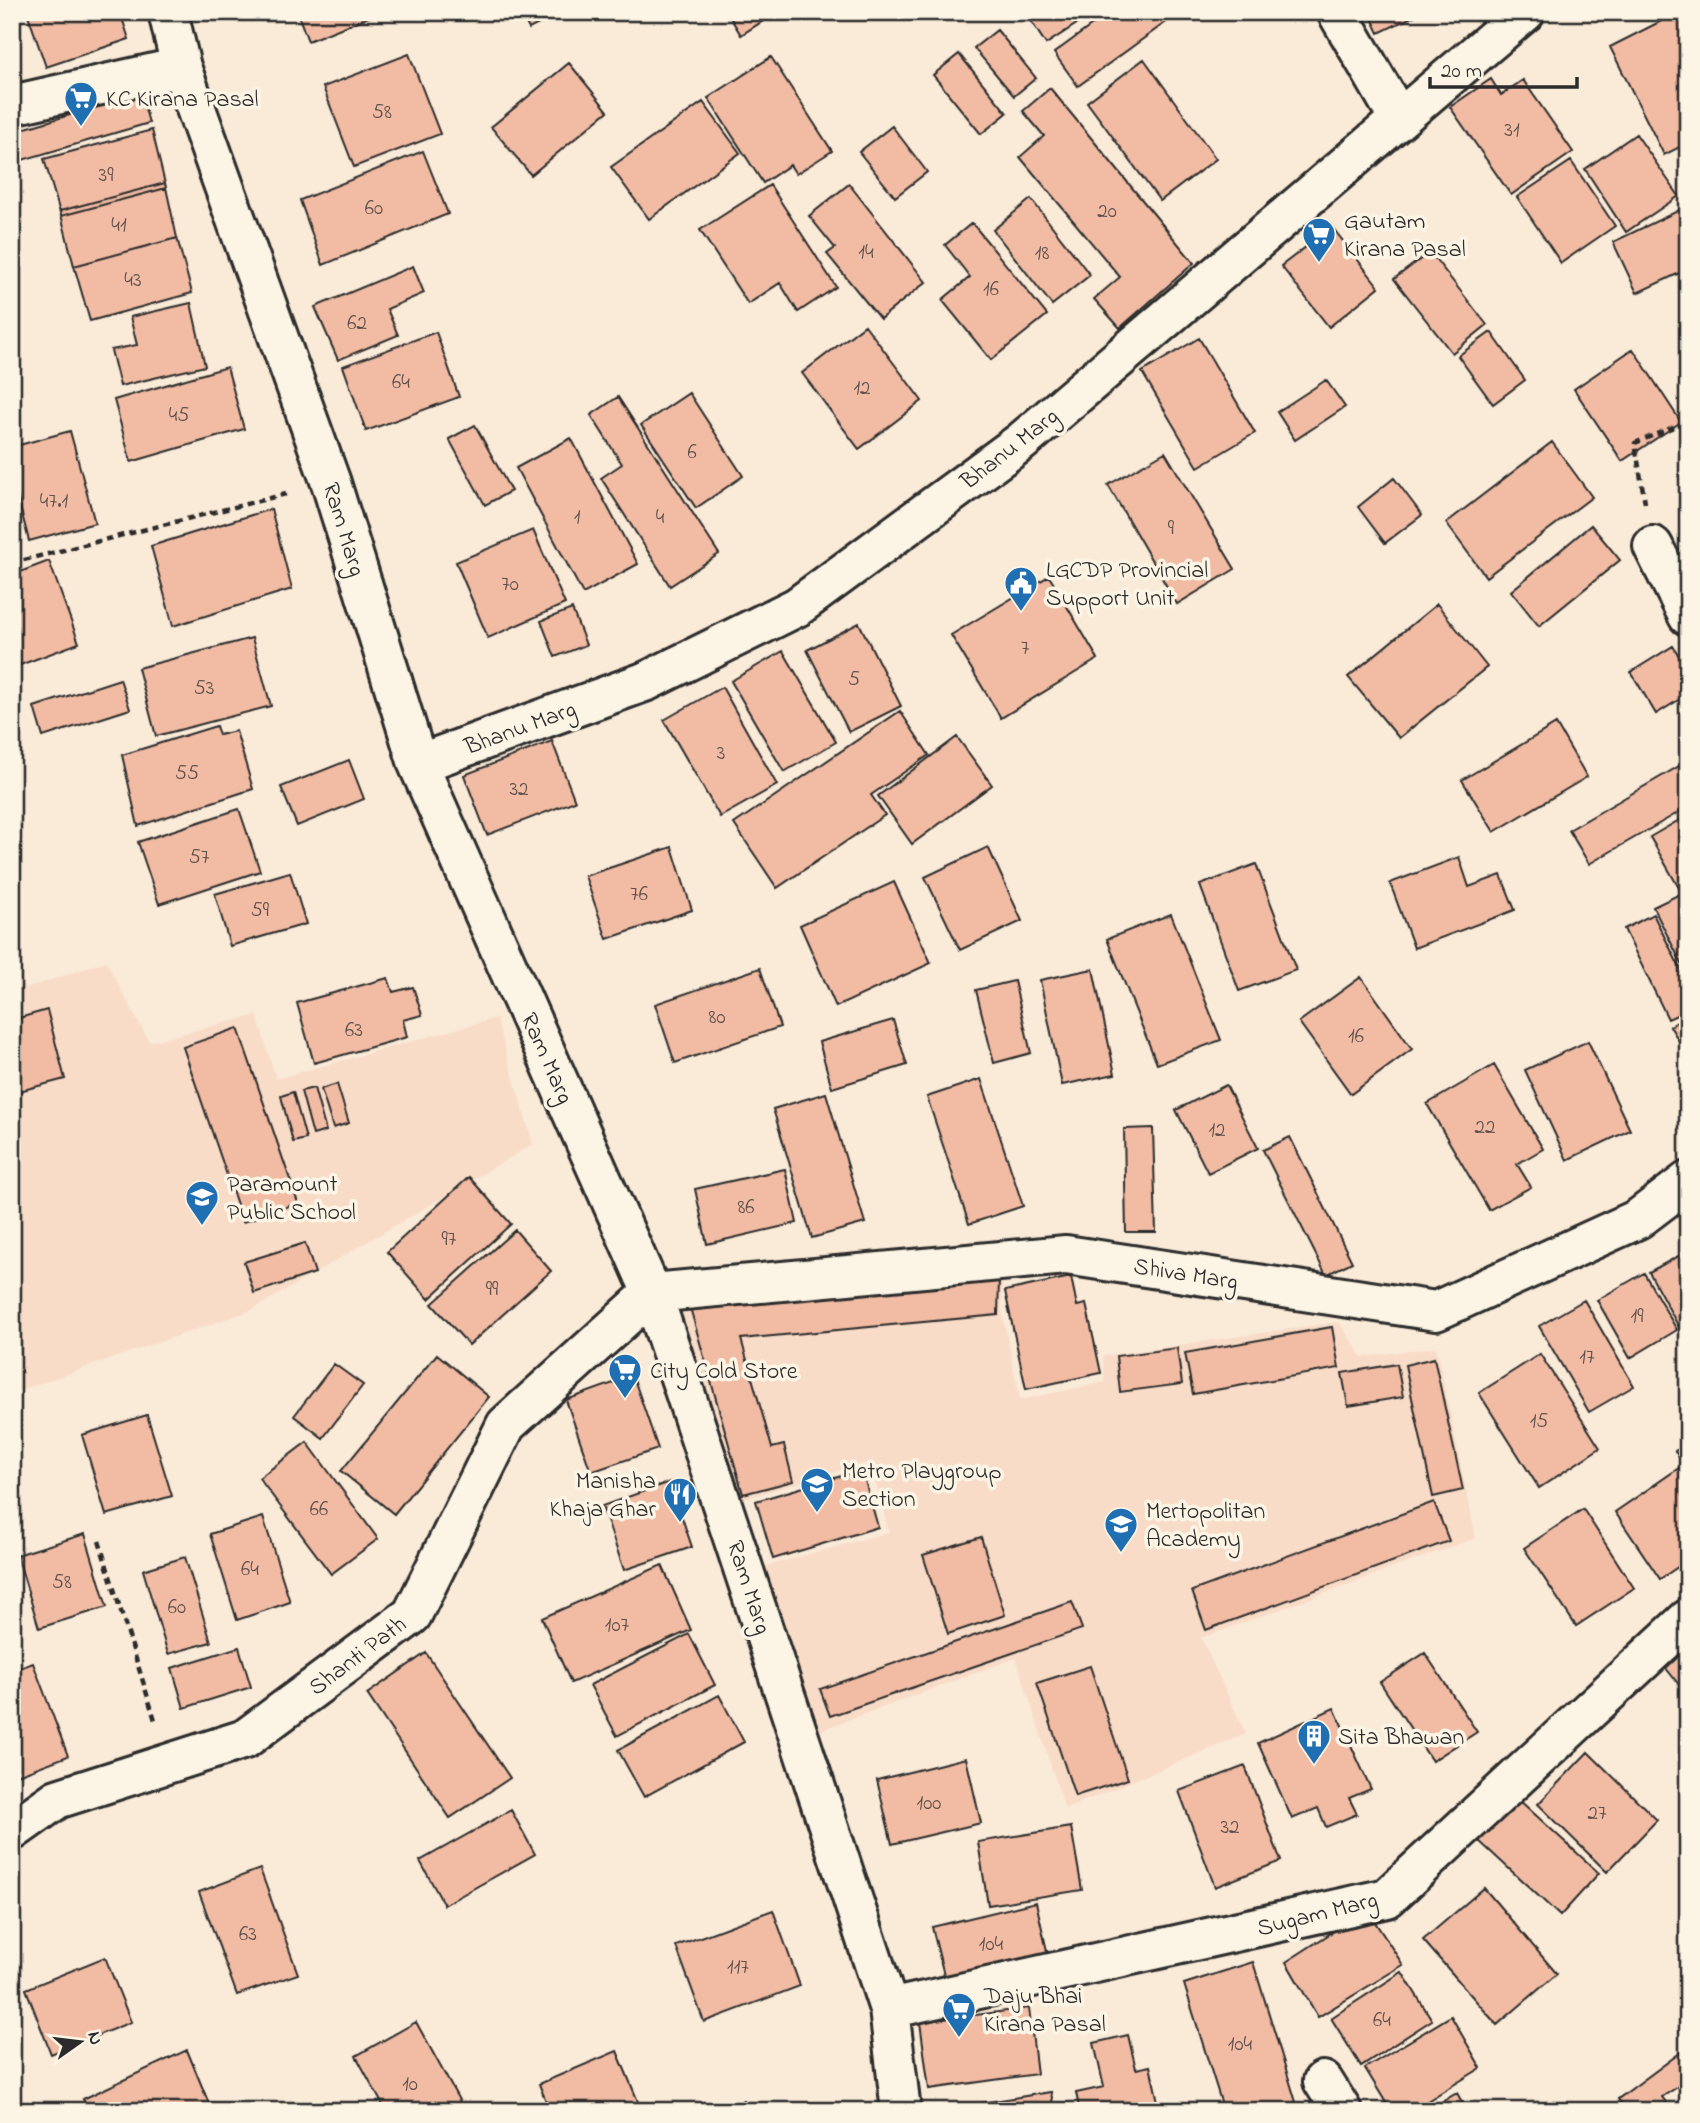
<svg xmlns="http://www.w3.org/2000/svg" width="1700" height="2123" font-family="'Indie Flower',sans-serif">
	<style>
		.built { fill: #f8dcc8 }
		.building { fill: #f2bca4; stroke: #2b2b2b; stroke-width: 2 }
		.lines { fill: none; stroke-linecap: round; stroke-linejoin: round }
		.minor-casing { stroke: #2b2b2b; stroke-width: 44 }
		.path { stroke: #2b2b2b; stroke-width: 4.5; stroke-dasharray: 7 5; stroke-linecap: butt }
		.minor { stroke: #fcf5e5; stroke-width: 38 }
		.labels { text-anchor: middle; stroke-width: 7; stroke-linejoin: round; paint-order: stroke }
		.number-label { font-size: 21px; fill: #5d4f49 }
		.poi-label { font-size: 24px; fill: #2b2b2b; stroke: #fcf5e5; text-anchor: start }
		.street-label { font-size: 24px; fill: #2b2b2b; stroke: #fcf5e5 }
	</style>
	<rect width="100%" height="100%" fill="#faead8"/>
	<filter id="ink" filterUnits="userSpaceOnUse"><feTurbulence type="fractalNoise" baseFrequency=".0143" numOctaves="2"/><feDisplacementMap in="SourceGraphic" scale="14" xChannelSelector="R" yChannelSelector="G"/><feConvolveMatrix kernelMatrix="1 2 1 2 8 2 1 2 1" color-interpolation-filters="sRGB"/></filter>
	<g filter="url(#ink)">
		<path class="built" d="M 12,947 L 25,989 L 106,961 L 149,1042 L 257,1015 L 276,1079 L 496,1018 L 533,1144 L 252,1310 L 12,1393 Z
			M 1002,1272 L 1002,1312 L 1020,1400 L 1105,1382 L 1103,1356 L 1339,1322 L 1362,1357 L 1436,1347 L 1476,1538 L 1201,1638 L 1246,1734 L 1065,1809 L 1016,1658 L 802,1737 L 752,1570 L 889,1532 L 870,1462 L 733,1502 L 674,1297 Z"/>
		<path class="building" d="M 27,12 L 120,12 L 129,39 L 46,67 Z
			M 297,12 L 381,12 L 308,41 Z
			M 520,12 L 562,12 L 529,29 Z
			M 727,12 L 777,12 L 741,35 Z
			M 1025,12 L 1095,12 L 1046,44 Z
			M 1110,12 L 1180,12 L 1078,86 L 1054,53 Z
			M 1369,12 L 1422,12 L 1379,33 Z
			M 1679,12 L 1688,12 L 1688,143 L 1664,155 L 1610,47 Z
			M 997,30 L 1036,78 L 1014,96 L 974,48 Z
			M 409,54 L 440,134 L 354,167 L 323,87 Z
			M 959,54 L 1007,113 L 981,134 L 933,75 Z
			M 771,57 L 832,151 L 796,174 L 790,165 L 763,183 L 708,98 Z
			M 1144,59 L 1216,159 L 1160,201 L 1087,102 Z
			M 569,63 L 608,111 L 531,175 L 491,127 Z
			M 1491,79 L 1501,95 L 1523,80 L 1573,152 L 1511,195 L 1450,107 Z
			M 1050,88 L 1194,263 L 1120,328 L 1094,299 L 1120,277 L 1020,157 L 1044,136 L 1023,111 Z
			M 141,94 L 149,123 L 12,163 L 12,132 Z
			M 703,102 L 740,153 L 649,219 L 611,167 Z
			M 892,126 L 927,172 L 895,197 L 859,152 Z
			M 152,130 L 166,188 L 61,216 L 44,159 Z
			M 1636,134 L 1679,196 L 1626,232 L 1585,169 Z
			M 423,151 L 448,214 L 323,265 L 300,200 Z
			M 1571,161 L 1615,226 L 1561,263 L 1517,197 Z
			M 165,183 L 177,238 L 74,266 L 60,211 Z
			M 849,184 L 926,282 L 880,319 L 827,254 L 835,248 L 809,216 Z
			M 770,185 L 836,287 L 798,312 L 780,283 L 748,304 L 700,230 Z
			M 1031,199 L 1090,275 L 1052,305 L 993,230 Z
			M 1688,206 L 1688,269 L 1637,293 L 1613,242 Z
			M 972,223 L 1047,315 L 991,360 L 942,300 L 970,277 L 945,245 Z
			M 12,225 L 22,259 L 12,262 Z
			M 1332,227 L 1379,287 L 1329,327 L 1281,266 Z
			M 177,238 L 192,293 L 90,321 L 74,266 Z
			M 1430,252 L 1487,325 L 1452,353 L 1394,279 Z
			M 413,266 L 424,293 L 387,309 L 398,335 L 338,360 L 315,307 Z
			M 191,303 L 205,366 L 120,386 L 111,350 L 137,345 L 130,317 Z
			M 865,325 L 922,401 L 859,449 L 802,373 Z
			M 436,332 L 459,397 L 366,431 L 343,366 Z
			M 1491,332 L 1525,380 L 1493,404 L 1458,356 Z
			M 1199,338 L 1255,433 L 1198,467 L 1142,372 Z
			M 1633,349 L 1681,422 L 1622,461 L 1574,389 Z
			M 227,367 L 244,429 L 131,462 L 114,400 Z
			M 1326,380 L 1345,407 L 1295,440 L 1277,412 Z
			M 689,393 L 743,476 L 696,508 L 641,425 Z
			M 618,397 L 719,554 L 670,586 L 601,478 L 622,464 L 591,415 Z
			M 475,425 L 511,491 L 485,505 L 449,439 Z
			M 70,431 L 95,523 L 29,541 L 12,476 L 12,447 Z
			M 571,438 L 638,564 L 583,594 L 516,468 Z
			M 1552,442 L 1592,497 L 1486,577 L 1446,523 Z
			M 1165,452 L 1235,569 L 1177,604 L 1108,485 Z
			M 1394,478 L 1422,515 L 1385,543 L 1358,507 Z
			M 271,509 L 292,589 L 173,626 L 151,546 Z
			M 1591,525 L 1620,560 L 1539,626 L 1511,591 Z
			M 533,530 L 565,604 L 488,638 L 456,562 Z
			M 49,561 L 79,643 L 12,668 L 12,575 Z
			M 1049,576 L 1098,659 L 1001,718 L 951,635 Z
			M 1437,604 L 1487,667 L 1399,738 L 1348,677 Z
			M 572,609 L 586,645 L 555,657 L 541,621 Z
			M 859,623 L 901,706 L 849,732 L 807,650 Z
			M 252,638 L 271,706 L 156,736 L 138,668 Z
			M 1673,646 L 1688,671 L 1688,694 L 1656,714 L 1631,672 Z
			M 783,651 L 836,742 L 784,772 L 731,681 Z
			M 120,679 L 130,709 L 43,737 L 34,707 Z
			M 722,687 L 777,785 L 720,817 L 664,720 Z
			M 900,711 L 929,755 L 871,795 L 885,815 L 777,888 L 734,824 Z
			M 1556,724 L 1587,777 L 1494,832 L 1462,780 Z
			M 216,726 L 219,735 L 236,731 L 253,789 L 138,826 L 122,755 Z
			M 957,737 L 992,785 L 912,844 L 878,796 Z
			M 552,741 L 575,801 L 487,835 L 464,775 Z
			M 349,760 L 364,799 L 297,826 L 281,787 Z
			M 1688,761 L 1688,807 L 1589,864 L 1569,830 Z
			M 239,809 L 260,871 L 159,904 L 138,842 Z
			M 1688,815 L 1688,883 L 1679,888 L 1650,837 Z
			M 672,847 L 692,910 L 607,939 L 585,876 Z
			M 988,847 L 1022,921 L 960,950 L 925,877 Z
			M 1459,857 L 1469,887 L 1501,875 L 1515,910 L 1414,948 L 1390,883 Z
			M 1256,864 L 1296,970 L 1239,991 L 1200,885 Z
			M 290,872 L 306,924 L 230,946 L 215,894 Z
			M 894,882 L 931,963 L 836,1007 L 800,925 Z
			M 1682,893 L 1688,905 L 1688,976 L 1653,907 Z
			M 1171,914 L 1221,1040 L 1157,1064 L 1107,939 Z
			M 1653,914 L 1688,984 L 1688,1010 L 1668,1019 L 1624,929 Z
			M 760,968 L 780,1027 L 675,1063 L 655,1004 Z
			M 1093,969 L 1115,1074 L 1062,1085 L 1040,980 Z
			M 1361,977 L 1412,1049 L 1351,1094 L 1299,1022 Z
			M 388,978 L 393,992 L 413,987 L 422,1015 L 403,1020 L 407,1037 L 314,1063 L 297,1003 Z
			M 1014,981 L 1031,1053 L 994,1063 L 976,990 Z
			M 47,1010 L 65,1079 L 12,1093 L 12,1020 Z
			M 1688,1016 L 1688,1056 L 1670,1026 Z
			M 893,1020 L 907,1065 L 832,1088 L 819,1042 Z
			M 238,1028 L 298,1203 L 243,1222 L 183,1047 Z
			M 1588,1041 L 1630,1130 L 1567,1160 L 1525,1070 Z
			M 1494,1065 L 1543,1149 L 1517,1164 L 1531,1187 L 1489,1210 L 1427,1104 Z
			M 981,1079 L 1023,1206 L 969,1224 L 927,1097 Z
			M 337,1084 L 349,1123 L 333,1128 L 321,1089 Z
			M 1226,1085 L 1258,1148 L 1208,1173 L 1176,1110 Z
			M 314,1088 L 326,1131 L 313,1135 L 301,1091 Z
			M 293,1092 L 306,1139 L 293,1142 L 281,1096 Z
			M 826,1093 L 865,1223 L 812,1238 L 773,1109 Z
			M 1153,1128 L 1156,1232 L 1126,1232 L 1124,1129 Z
			M 1290,1137 L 1352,1262 L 1326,1275 L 1263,1150 Z
			M 785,1169 L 797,1223 L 707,1244 L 695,1189 Z
			M 469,1177 L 511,1224 L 429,1299 L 387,1252 Z
			M 515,1230 L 551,1271 L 469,1345 L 432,1304 Z
			M 305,1243 L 315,1273 L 254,1293 L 244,1262 Z
			M 1688,1251 L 1688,1344 L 1649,1272 Z
			M 1644,1273 L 1677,1330 L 1630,1358 L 1597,1300 Z
			M 1071,1277 L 1077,1306 L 1086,1304 L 1101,1373 L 1026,1389 L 1005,1291 Z
			M 999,1278 L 998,1315 L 741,1339 L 772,1448 L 784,1445 L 793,1481 L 743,1494 L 689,1304 Z
			M 1584,1300 L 1634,1386 L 1589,1412 L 1539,1326 Z
			M 1332,1327 L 1339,1368 L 1193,1394 L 1185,1353 Z
			M 1177,1348 L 1182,1384 L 1120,1392 L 1116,1356 Z
			M 437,1354 L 489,1397 L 394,1514 L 341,1471 Z
			M 1540,1354 L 1600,1448 L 1539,1488 L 1479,1393 Z
			M 1434,1358 L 1463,1490 L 1433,1497 L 1405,1365 Z
			M 334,1364 L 363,1385 L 323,1438 L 294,1416 Z
			M 1397,1364 L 1403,1397 L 1348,1406 L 1342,1373 Z
			M 633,1376 L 658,1449 L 591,1472 L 566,1400 Z
			M 147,1415 L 172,1496 L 106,1515 L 82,1435 Z
			M 307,1442 L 378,1539 L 331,1574 L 259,1478 Z
			M 1688,1443 L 1688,1471 L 1675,1451 Z
			M 1679,1468 L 1688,1481 L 1688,1560 L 1660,1579 L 1615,1512 Z
			M 862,1470 L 878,1527 L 773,1559 L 756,1501 Z
			M 670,1482 L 692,1547 L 624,1570 L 602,1506 Z
			M 1434,1502 L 1449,1541 L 1206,1630 L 1192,1591 Z
			M 1583,1509 L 1634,1588 L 1576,1626 L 1524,1548 Z
			M 263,1517 L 290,1602 L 237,1620 L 210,1534 Z
			M 85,1534 L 107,1607 L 39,1628 L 17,1555 Z
			M 981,1537 L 1005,1615 L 948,1634 L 923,1555 Z
			M 185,1557 L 211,1642 L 168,1654 L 143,1570 Z
			M 662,1565 L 691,1630 L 571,1683 L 542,1618 Z
			M 1072,1602 L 1082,1629 L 830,1716 L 820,1689 Z
			M 689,1634 L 715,1685 L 617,1736 L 590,1685 Z
			M 239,1647 L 251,1687 L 184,1708 L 172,1668 Z
			M 1688,1648 L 1688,1696 L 1665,1667 Z
			M 426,1653 L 510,1778 L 450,1818 L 367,1694 Z
			M 1425,1653 L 1477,1732 L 1432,1761 L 1380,1682 Z
			M 33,1663 L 68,1756 L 12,1777 L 12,1671 Z
			M 1090,1666 L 1128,1779 L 1075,1796 L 1037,1683 Z
			M 719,1695 L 744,1742 L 644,1797 L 618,1750 Z
			M 1334,1708 L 1371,1789 L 1349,1798 L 1357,1814 L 1326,1827 L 1318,1808 L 1292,1819 L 1258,1743 Z
			M 1588,1752 L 1657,1820 L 1607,1872 L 1538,1804 Z
			M 966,1758 L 981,1823 L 892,1844 L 877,1780 Z
			M 1245,1766 L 1281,1861 L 1215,1887 L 1179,1791 Z
			M 1517,1798 L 1599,1873 L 1560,1916 L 1478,1840 Z
			M 511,1810 L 535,1854 L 444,1905 L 420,1861 Z
			M 1071,1827 L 1082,1890 L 988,1905 L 978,1842 Z
			M 260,1869 L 298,1974 L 237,1995 L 199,1892 Z
			M 1484,1888 L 1557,1974 L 1497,2025 L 1423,1940 Z
			M 1036,1902 L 1049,1960 L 946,1983 L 932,1927 Z
			M 773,1910 L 800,1986 L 704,2022 L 676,1946 Z
			M 1367,1910 L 1403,1965 L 1318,2017 L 1286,1962 Z
			M 105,1957 L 131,2022 L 51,2054 L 26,1989 Z
			M 1253,1962 L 1296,2102 L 1269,2111 L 1224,2111 L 1184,1984 Z
			M 1402,1972 L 1432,2020 L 1361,2066 L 1331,2018 Z
			M 1029,2008 L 1037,2074 L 929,2089 L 920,2022 Z
			M 1451,2016 L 1481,2068 L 1411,2111 L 1391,2111 L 1365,2068 Z
			M 416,2022 L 465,2111 L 386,2111 L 356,2056 Z
			M 1128,2035 L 1136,2069 L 1150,2066 L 1159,2106 L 1147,2108 L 1147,2111 L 1080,2111 L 1076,2093 L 1104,2087 L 1094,2043 Z
			M 1688,2047 L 1688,2080 L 1662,2097 L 1673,2111 L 1627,2111 L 1618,2099 Z
			M 187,2050 L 212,2111 L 89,2111 L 83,2099 Z
			M 617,2051 L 642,2111 L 550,2111 L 539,2084 Z
			M 1051,2092 L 1054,2111 L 942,2111 L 942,2109 Z
			M 1457,2093 L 1467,2111 L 1426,2111 Z
			M 744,2100 L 750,2111 L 722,2111 Z"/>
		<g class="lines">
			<defs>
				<path id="minor" d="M 168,12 L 181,67 L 331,483 L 418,764 L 652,1293 L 889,2009 L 901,2111
					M 1337,12 L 1399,119
					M 12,105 L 181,67
					M 1653,546 L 1688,616
					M 418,764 L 647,681 L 797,607 L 1021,442 L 1525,12
					M 12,1831 L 57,1799 L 245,1739 L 412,1615 L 506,1425 L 652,1293 L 1066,1255 L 1436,1311 L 1638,1219 L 1688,1181
					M 889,2009 L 1387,1898 L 1688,1619
					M 1323,2081 L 1342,2111"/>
			</defs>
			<use href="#minor" class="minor-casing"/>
			<path class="path" d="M 1645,503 L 1635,443 L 1688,421
				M 12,563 L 286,494
				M 99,1541 L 155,1720"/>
			<use href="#minor" class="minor"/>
		</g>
	</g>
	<defs>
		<symbol id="supermarket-pin" viewBox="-11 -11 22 30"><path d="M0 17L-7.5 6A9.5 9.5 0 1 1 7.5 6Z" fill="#1f6fb2" stroke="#fcf5e5"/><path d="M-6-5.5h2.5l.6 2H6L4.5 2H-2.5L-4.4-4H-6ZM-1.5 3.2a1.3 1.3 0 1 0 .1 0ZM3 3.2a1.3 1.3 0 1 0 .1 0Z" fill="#fff"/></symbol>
		<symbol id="civic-pin" viewBox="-11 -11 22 30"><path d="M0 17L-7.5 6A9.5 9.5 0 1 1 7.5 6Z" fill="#1f6fb2" stroke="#fcf5e5"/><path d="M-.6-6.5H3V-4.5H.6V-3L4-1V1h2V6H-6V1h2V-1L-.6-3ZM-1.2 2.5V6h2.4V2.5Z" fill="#fff"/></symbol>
		<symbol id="school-pin" viewBox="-11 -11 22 30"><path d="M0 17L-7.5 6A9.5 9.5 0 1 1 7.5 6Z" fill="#1f6fb2" stroke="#fcf5e5"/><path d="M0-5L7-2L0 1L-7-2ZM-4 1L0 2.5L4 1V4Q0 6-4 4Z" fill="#fff"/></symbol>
		<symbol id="restaurant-pin" viewBox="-11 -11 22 30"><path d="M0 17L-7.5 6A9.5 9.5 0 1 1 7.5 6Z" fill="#1f6fb2" stroke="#fcf5e5"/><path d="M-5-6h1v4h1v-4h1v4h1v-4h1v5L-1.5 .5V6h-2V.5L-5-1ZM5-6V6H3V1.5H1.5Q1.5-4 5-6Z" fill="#fff"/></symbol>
		<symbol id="building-pin" viewBox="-11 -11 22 30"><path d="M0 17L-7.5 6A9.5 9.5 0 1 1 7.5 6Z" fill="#1f6fb2" stroke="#fcf5e5"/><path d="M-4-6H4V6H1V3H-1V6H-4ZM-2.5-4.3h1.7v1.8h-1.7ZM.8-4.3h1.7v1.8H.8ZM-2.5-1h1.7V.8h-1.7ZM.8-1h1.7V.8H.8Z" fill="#fff"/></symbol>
	</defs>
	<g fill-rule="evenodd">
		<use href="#supermarket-pin" x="62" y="79" width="38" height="52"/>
		<use href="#supermarket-pin" x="1300" y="215" width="38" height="52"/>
		<use href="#civic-pin" x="1002" y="564" width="38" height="52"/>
		<use href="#school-pin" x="183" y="1178" width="38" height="52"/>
		<use href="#supermarket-pin" x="606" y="1351" width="38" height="52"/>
		<use href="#school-pin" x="798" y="1465" width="38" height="52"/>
		<use href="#restaurant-pin" x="661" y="1475" width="38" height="52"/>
		<use href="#school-pin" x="1102" y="1505" width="38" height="52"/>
		<use href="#building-pin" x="1295" y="1717" width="38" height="52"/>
		<use href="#supermarket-pin" x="940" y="1990" width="38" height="52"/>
	</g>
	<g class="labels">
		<g class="number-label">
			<text x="382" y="118">58</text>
			<text x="1512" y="136">31</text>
			<text x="106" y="181">39</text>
			<text x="374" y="214">60</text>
			<text x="1107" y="217">20</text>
			<text x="119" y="231">41</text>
			<text x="866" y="258">14</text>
			<text x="1042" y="259">18</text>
			<text x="133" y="286">43</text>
			<text x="991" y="295">16</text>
			<text x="357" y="329">62</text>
			<text x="401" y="388">64</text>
			<text x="862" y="394">12</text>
			<text x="179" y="421">45</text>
			<text x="692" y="458">6</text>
			<text x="54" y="507">47.1</text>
			<text x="577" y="523">1</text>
			<text x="660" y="523">4</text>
			<text x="1171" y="534">9</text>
			<text x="510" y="590">70</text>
			<text x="1025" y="654">7</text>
			<text x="854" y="685">5</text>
			<text x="204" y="694">53</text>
			<text x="721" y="759">3</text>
			<text x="187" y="779">55</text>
			<text x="519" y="795">32</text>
			<text x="199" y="863">57</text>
			<text x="639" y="900">76</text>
			<text x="260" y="916">59</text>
			<text x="717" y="1023">80</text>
			<text x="354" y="1036">63</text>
			<text x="1356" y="1042">16</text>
			<text x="1485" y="1133">22</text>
			<text x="1217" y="1136">12</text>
			<text x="746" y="1213">86</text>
			<text x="449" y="1245">97</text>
			<text x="492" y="1295">99</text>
			<text x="1637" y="1322">19</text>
			<text x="1587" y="1363">17</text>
			<text x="1539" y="1427">15</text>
			<text x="319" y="1515">66</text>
			<text x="250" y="1575">64</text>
			<text x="62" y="1588">58</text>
			<text x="177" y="1613">60</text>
			<text x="617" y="1631">107</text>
			<text x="929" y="1809">100</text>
			<text x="1597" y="1819">27</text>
			<text x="1230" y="1833">32</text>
			<text x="248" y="1940">63</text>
			<text x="991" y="1950">104</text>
			<text x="738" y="1973">117</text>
			<text x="1382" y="2026">64</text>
			<text x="1240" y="2050">104</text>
			<text x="410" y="2090">10</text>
		</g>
		<g class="poi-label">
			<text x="106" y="106">KC Kirana Pasal</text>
			<text x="1344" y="228">Gautam<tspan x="1344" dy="28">Kirana Pasal</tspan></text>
			<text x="1046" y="577">LGCDP Provincial<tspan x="1046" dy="28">Support Unit</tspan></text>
			<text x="227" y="1191">Paramount<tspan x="227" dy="28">Public School</tspan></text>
			<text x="650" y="1378">City Cold Store</text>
			<text x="842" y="1478">Metro Playgroup<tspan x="842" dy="28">Section</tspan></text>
			<text x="656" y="1488" text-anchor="end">Manisha<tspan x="656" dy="28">Khaja Ghar</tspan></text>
			<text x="1146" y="1518">Mertopolitan<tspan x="1146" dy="28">Academy</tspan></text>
			<text x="1338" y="1744">Sita Bhawan</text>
			<text x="984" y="2003">Daju Bhai<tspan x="984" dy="28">Kirana Pasal</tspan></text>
		</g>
		<g class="street-label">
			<text transform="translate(1009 448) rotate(-38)" y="8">Bhanu Marg</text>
			<text transform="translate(345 529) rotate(73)" y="8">Ram Marg</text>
			<text transform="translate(520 727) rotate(-20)" y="8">Bhanu Marg</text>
			<text transform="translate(548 1058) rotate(66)" y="8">Ram Marg</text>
			<text transform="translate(1186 1273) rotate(9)" y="8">Shiva Marg</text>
			<text transform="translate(750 1587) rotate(72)" y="8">Ram Marg</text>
			<text transform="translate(357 1655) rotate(-37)" y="8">Shanti Path</text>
			<text transform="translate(1317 1913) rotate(-14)" y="8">Sugam Marg</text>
		</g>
	</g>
	<rect width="1700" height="2123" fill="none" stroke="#fcf5e5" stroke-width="42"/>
	<rect x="21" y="21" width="1658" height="2081" fill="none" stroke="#2b2b2b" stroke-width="2.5" filter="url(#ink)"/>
	<g transform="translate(80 2042) rotate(76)" stroke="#fcf5e5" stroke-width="5" paint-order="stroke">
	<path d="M0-5L12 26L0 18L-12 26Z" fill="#2b2b2b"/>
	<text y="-10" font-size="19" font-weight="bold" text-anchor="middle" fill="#2b2b2b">N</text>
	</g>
	<path d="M1430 77v10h147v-10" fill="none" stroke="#2b2b2b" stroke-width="3.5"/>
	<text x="1441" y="77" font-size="21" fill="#2b2b2b" stroke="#fcf5e5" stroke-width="5" paint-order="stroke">20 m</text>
</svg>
